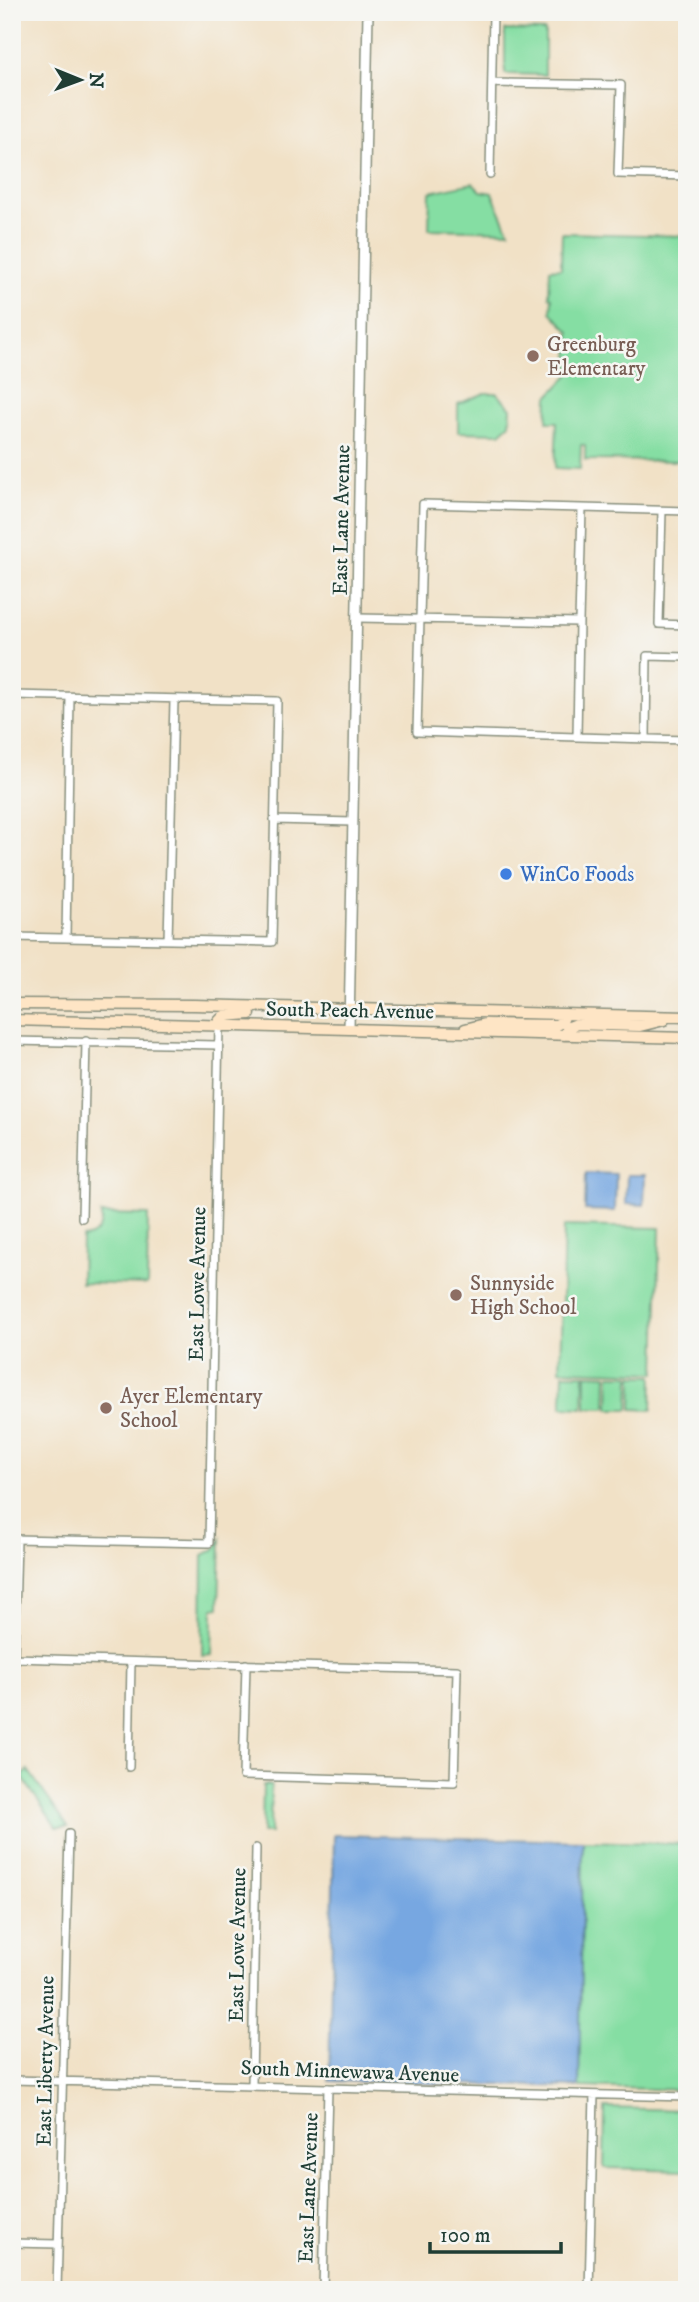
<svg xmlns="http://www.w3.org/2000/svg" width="699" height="2302" font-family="'IM FELL DW Pica',serif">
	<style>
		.green { fill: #85dea3; stroke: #528e6c; stroke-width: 2 }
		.water { fill: #77a7e1; stroke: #4b728a; stroke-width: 2 }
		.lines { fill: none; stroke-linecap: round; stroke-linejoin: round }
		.minor-casing { stroke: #888f7d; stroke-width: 10 }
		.tertiary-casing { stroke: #888f7d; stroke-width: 12 }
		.secondary-casing { stroke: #888f7d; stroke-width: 13 }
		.minor { stroke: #fff; stroke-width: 7 }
		.tertiary { stroke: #fff; stroke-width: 9 }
		.secondary { stroke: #fee5c5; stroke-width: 10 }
		.education-dot { fill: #8d6e63; stroke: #f6f6f2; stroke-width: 2.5 }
		.shop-dot { fill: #3f7fe0; stroke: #f6f6f2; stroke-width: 2.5 }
		.labels { text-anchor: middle; stroke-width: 5; stroke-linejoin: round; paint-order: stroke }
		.education-label { font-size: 21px; fill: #785e54; stroke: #f6f6f2; text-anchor: start }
		.street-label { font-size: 21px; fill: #1f3d34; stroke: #f6f6f2 }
		.shop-label { font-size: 21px; fill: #366cbe; stroke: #f6f6f2; text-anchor: start }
	</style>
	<rect width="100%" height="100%" fill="#f6f6f2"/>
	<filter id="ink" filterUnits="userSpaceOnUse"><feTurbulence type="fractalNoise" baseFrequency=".0143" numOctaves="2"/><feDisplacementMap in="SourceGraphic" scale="14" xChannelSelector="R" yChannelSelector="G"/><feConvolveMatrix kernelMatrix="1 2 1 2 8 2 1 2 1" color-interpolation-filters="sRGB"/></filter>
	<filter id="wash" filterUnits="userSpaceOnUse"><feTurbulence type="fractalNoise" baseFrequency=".00686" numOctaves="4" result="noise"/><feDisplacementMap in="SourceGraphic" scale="28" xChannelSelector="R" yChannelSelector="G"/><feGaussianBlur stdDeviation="1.57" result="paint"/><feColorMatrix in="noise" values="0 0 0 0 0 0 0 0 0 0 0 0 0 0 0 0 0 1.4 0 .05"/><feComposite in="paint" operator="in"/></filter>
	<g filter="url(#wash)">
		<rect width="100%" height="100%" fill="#f1e1c6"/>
		<path class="green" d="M 505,30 L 545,31 L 545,75 L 505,74 Z
			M 473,183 L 481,191 L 492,193 L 509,231 L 429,229 L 430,192 Z
			M 562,233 L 687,236 L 687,461 L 585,460 L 585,445 L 581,445 L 580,469 L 555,468 L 557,422 L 547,422 L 548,397 L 569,375 L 570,332 L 551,312 L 552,297 L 549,296 L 550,269 L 561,268 Z
			M 485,393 L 497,393 L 511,408 L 510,424 L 500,433 L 458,432 L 458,404 Z
			M 101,1214 L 148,1215 L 147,1285 L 81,1283 L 82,1238 C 95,1237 103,1228 101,1214 Z
			M 564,1226 L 660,1228 L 656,1373 L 560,1370 Z
			M 563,1374 L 584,1374 L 583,1408 L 562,1407 Z
			M 586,1374 L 607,1375 L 606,1408 L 586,1408 Z
			M 610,1375 L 630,1375 L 629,1409 L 609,1409 Z
			M 633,1376 L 653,1376 L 652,1410 L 632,1409 Z
			M 221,1539 L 219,1607 L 213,1608 L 212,1655 L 202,1656 L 203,1555 L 215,1549 Z
			M 28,1770 L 68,1827 L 56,1827 L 22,1777 Z
			M 263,1785 L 271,1785 L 270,1833 L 262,1833 Z
			M 583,1841 L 687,1844 L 687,2090 L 579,2087 Z
			M 605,2108 L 687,2110 L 687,2170 L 604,2168 Z"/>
		<path class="water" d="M 586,1173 L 616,1174 L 615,1211 L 585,1210 Z
			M 627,1175 L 645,1175 L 644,1205 L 626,1204 Z
			M 334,1835 L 583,1841 L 579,2087 L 329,2081 Z"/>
	</g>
	<g filter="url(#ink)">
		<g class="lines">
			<defs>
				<path id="minor" d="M 492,83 L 621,85 L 618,174 L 687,176
					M 490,174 L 493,12
					M 662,511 L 659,624 L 687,625
					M 357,618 L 579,622 L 577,737 L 687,740
					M 579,622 L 582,508 L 687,511
					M 12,695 L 277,701 L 272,942 L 12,937
					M 577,737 L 417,732 L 423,504 L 582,508
					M 646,739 L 647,656 L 687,657
					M 274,820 L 353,822
					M 66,938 L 70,697
					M 168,940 L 174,700
					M 12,1041 L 218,1045
					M 82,1218 L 86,1041
					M 13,1539 L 209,1543 L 219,1026
					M 17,1540 L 14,1658 C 162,1663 309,1666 457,1670 L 454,1782 L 243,1776 L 246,1664
					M 12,1658 L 14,1658 L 12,1734
					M 129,1767 L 131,1662
					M 12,2080 L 687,2097
					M 252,2085 L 256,1848
					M 12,2243 L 58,2244
					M 57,2290 L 69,1834
					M 323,2290 L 328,2088
					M 589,2290 L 594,2095"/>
				<path id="tertiary" d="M 349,1029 L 368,12"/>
				<path id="secondary" d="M 12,1004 L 194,1005 L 687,1017
					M 12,1020 L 687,1038
					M 219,1026 L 219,1021 L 224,1016 L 250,1014
					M 465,1029 L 485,1024 L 556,1025 L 562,1022 L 565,1014
					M 564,1035 L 569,1027 L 577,1024 L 640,1026 L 664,1020"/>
			</defs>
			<use href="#minor" class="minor-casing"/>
			<use href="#tertiary" class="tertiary-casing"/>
			<use href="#secondary" class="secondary-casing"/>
			<use href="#minor" class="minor"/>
			<use href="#tertiary" class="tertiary"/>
			<use href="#secondary" class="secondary"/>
		</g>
	</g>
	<g class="education-dot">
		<circle cx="533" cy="356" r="7"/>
		<circle cx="456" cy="1295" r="7"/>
		<circle cx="106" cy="1408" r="7"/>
	</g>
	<circle class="shop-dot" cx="506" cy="874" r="7"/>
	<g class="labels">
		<g class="education-label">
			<text x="547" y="351">Greenburg<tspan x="547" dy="24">Elementary</tspan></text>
			<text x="470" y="1290">Sunnyside<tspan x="470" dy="24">High School</tspan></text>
			<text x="120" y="1403">Ayer Elementary<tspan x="120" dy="24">School</tspan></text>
		</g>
		<g class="street-label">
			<text transform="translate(341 520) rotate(-89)" y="7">East Lane Avenue</text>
			<text transform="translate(350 1010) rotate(1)" y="7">South Peach Avenue</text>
			<text transform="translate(197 1284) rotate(-89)" y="7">East Lowe Avenue</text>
			<text transform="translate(237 1945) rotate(-89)" y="7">East Lowe Avenue</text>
			<text transform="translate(45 2061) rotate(-89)" y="7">East Liberty Avenue</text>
			<text transform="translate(350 2071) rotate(2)" y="7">South Minnewawa Avenue</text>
			<text transform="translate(308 2188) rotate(-88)" y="7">East Lane Avenue</text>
		</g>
		<g class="shop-label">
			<text x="520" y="881">WinCo Foods</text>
		</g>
	</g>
	<rect width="699" height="2302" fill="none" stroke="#f6f6f2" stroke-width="42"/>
	<g transform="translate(80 80) rotate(91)" stroke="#f6f6f2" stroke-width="5" paint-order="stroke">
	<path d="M0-5L12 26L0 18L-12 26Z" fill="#1f3d34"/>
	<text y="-10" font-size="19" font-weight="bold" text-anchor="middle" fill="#1f3d34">N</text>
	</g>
	<path d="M430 2242v10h131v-10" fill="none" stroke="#1f3d34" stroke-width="3.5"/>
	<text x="440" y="2242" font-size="21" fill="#1f3d34" stroke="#f6f6f2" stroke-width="5" paint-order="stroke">100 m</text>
</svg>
